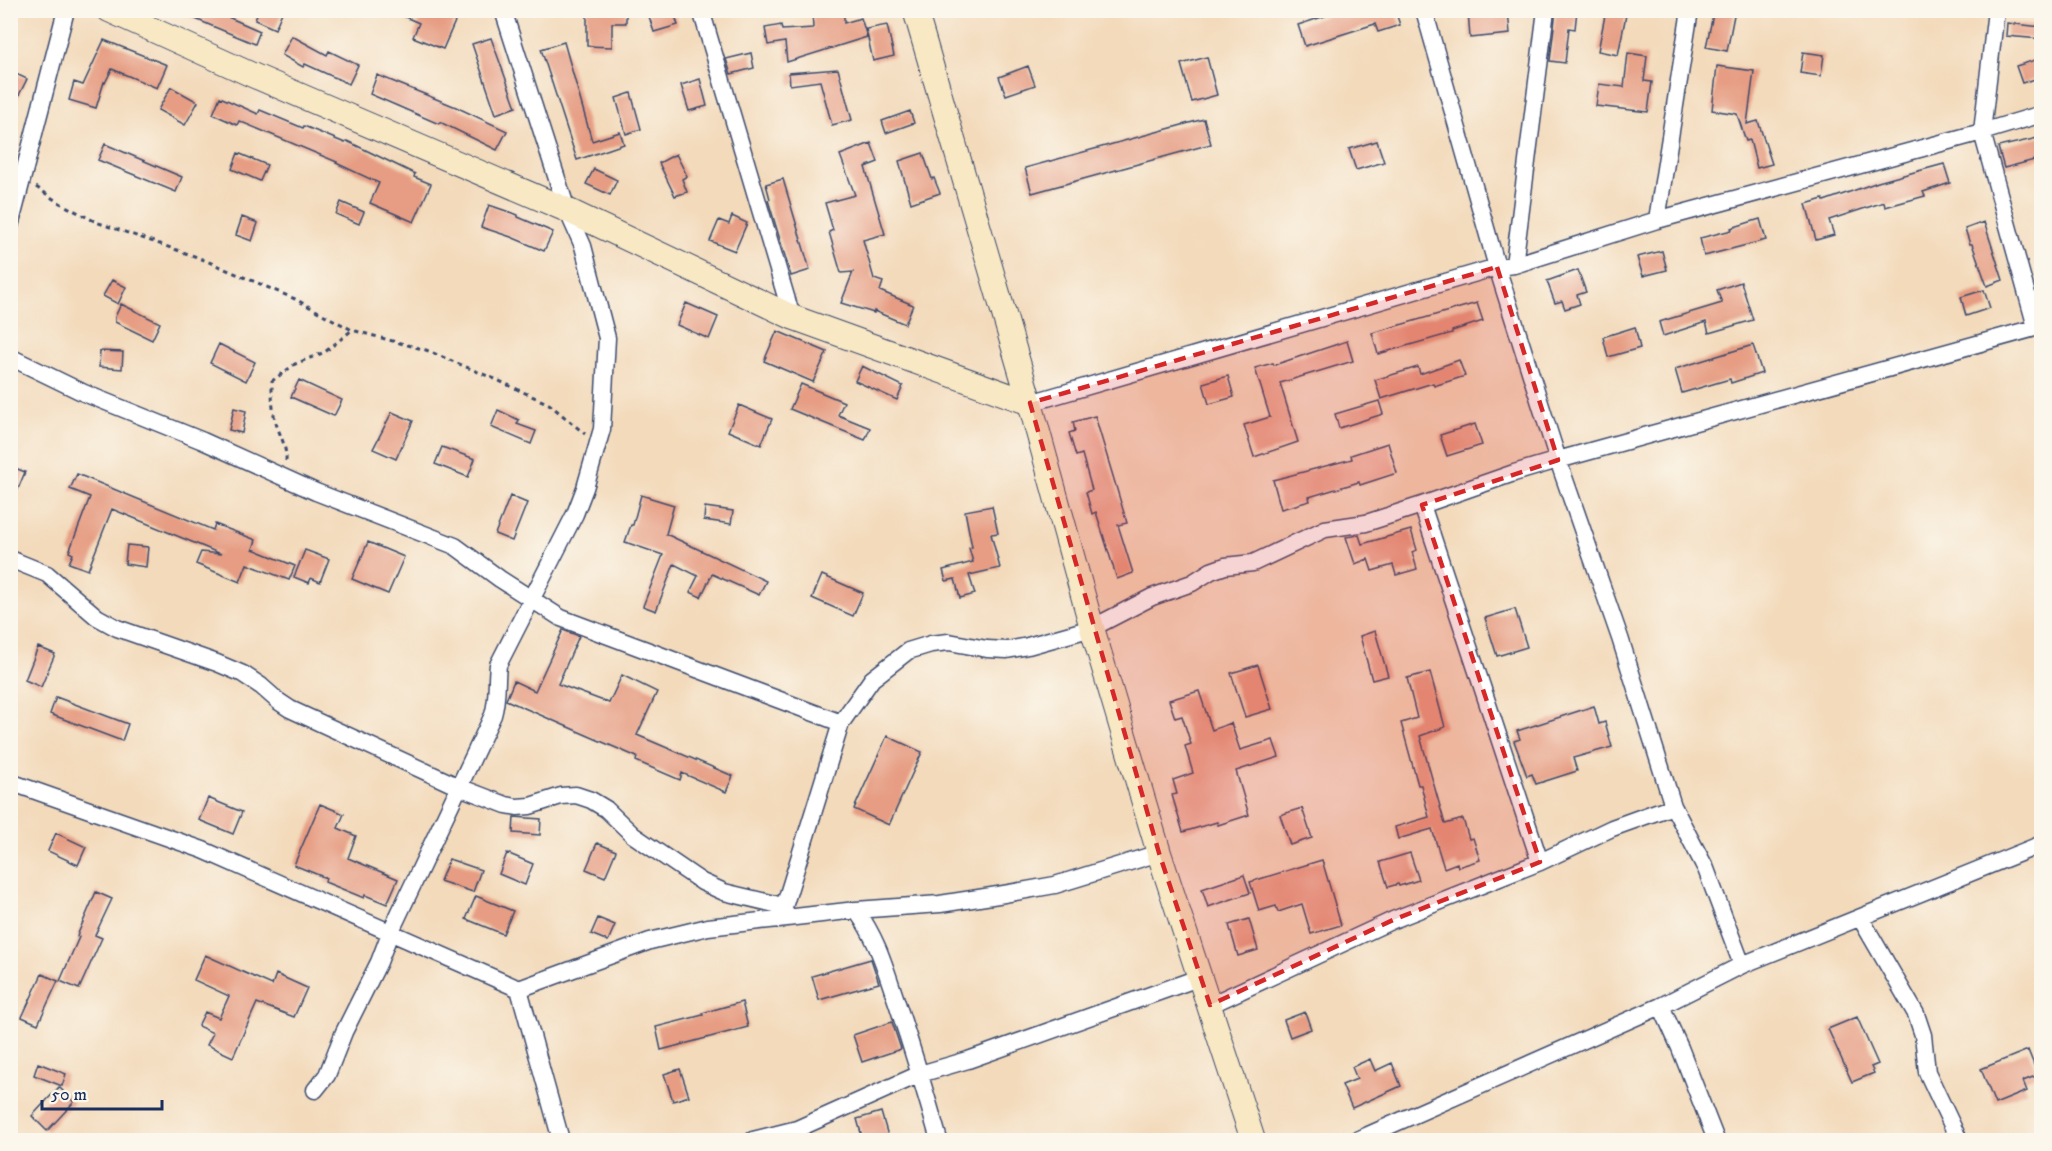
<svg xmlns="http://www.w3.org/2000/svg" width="2052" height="1151" font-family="'IM FELL DW Pica',serif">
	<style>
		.building { fill: #e69d83 }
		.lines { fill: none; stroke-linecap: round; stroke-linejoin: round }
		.street-casing { stroke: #3b496c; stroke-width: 19 }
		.secondary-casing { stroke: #3b496c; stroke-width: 26 }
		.path { stroke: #3b496c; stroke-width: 3; stroke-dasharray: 4.5 4.5; stroke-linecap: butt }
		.street { stroke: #fff; stroke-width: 16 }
		.secondary { stroke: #f8e8c3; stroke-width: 24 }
		.marked { fill: #d62828; fill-opacity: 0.2; stroke: #d62828; stroke-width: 4.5; stroke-dasharray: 12 8; stroke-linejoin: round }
	</style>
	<rect width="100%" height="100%" fill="#fbf7ec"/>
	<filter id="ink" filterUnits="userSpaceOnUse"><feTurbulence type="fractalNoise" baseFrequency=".0167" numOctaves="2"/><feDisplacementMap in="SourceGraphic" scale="12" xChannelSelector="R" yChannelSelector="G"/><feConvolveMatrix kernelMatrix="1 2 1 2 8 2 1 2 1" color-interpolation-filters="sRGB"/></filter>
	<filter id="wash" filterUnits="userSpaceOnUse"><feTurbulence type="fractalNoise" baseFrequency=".008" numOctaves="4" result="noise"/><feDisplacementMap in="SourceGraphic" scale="24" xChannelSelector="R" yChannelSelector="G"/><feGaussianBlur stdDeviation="1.35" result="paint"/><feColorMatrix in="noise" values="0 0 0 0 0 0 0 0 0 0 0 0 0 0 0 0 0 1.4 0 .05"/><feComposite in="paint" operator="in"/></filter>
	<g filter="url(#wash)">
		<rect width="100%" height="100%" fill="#f3dabb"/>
		<g id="blocks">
			<path class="building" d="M 174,10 L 231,10 L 228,17 L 260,31 L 255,44 Z
				M 259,10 L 283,10 L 275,29 L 255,20 Z
				M 389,10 L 426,10 L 437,16 L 440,10 L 460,10 L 443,49 L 413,37 L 419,23 Z
				M 587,10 L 626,10 L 626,23 L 612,23 L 612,47 L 587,46 Z
				M 647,10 L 673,10 L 678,25 L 654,32 Z
				M 812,10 L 844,10 L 844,23 L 861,18 L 867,37 L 787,62 L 785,42 L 768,45 L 765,28 L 781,25 L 782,30 L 813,28 Z
				M 1343,10 L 1395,10 L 1400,25 L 1378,32 L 1375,24 L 1305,46 L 1298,25 Z
				M 1468,10 L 1508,10 L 1510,34 L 1470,38 Z
				M 1556,10 L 1577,10 L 1575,29 L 1569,28 L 1565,63 L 1550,61 Z
				M 1606,10 L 1627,10 L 1618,55 L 1598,51 Z
				M 1714,10 L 1735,10 L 1727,51 L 1706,47 Z
				M 2007,23 L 2042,27 L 2042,39 L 2006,36 Z
				M 887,25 L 894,56 L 873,61 L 866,29 Z
				M 292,36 L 327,55 L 329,51 L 358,65 L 349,84 L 305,64 L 303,67 L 282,55 Z
				M 491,38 L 516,107 L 496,114 L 472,44 Z
				M 104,40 L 167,65 L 157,88 L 112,69 L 105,83 L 104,82 L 96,108 L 69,100 L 74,82 L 83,85 Z
				M 564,42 L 592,141 L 620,132 L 624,144 L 577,160 L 541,49 Z
				M 1803,52 L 1824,55 L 1821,76 L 1800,73 Z
				M 751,53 L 754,68 L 731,74 L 726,59 Z
				M 1628,53 L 1647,56 L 1644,81 L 1652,82 L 1648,112 L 1596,106 L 1599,84 L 1624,87 Z
				M 1207,57 L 1217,95 L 1192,102 L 1181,64 Z
				M 2042,58 L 2042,77 L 2022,83 L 2016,66 Z
				M 1028,66 L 1035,85 L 1006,95 L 999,77 Z
				M 1717,66 L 1754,71 L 1747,124 L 1758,121 L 1772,164 L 1757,168 L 1750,140 L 1746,141 L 1737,114 L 1712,110 Z
				M 838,69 L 852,120 L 832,125 L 820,81 L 790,85 L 789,73 Z
				M 10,71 L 27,79 L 10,113 Z
				M 377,75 L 456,107 L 507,131 L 497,150 L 440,122 L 439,124 L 370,94 Z
				M 700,79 L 707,106 L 689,111 L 681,85 Z
				M 171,87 L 198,102 L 185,125 L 158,110 Z
				M 631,93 L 641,129 L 626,134 L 616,98 Z
				M 220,97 L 258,114 L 260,110 L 303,128 L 304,126 L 345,143 L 347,141 L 415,174 L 414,177 L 431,184 L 414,222 L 370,203 L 379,183 L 336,163 L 337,162 L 239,121 L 237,125 L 213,114 Z
				M 910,111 L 914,123 L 886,133 L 882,121 Z
				M 1204,119 L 1211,144 L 1032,193 L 1025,168 Z
				M 2042,137 L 2042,158 L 2004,168 L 1998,147 Z
				M 1377,141 L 1384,162 L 1356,170 L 1349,149 Z
				M 871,143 L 878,162 L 865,167 L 885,234 L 863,240 L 874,279 L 883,282 L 880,291 L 913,305 L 905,324 L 874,311 L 874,313 L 841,303 L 853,272 L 841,273 L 829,232 L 833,230 L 825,203 L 855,195 L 840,155 Z
				M 105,144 L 182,177 L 176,192 L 98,160 Z
				M 238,153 L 267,165 L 260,181 L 232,169 Z
				M 923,153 L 932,179 L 934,178 L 940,193 L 911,203 L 899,161 Z
				M 676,154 L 687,176 L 682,179 L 687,192 L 675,196 L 659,163 Z
				M 1944,164 L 1950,183 L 1923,192 L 1925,196 L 1885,207 L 1884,202 L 1829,220 L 1834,235 L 1816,240 L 1806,204 L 1823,199 L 1824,201 L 1878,182 Z
				M 594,169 L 617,180 L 610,195 L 586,184 Z
				M 783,179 L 810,270 L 791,276 L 768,200 L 770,199 L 766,184 Z
				M 341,202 L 364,212 L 359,224 L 336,214 Z
				M 489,205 L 518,215 L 518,217 L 553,232 L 544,251 L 511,237 L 481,227 Z
				M 732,216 L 747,223 L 735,251 L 710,241 L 719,220 L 729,224 Z
				M 242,217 L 258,223 L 252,241 L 236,235 Z
				M 1760,219 L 1766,240 L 1704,256 L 1700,238 L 1732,230 L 1731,228 Z
				M 1984,222 L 2003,280 L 1987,286 L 1972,244 L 1970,244 L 1965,229 Z
				M 1662,251 L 1667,270 L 1643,276 L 1637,257 Z
				M 1578,270 L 1586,292 L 1577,295 L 1580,304 L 1565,309 L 1562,301 L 1555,303 L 1547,281 Z
				M 112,280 L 126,287 L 118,304 L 103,296 Z
				M 1741,282 L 1753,320 L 1709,333 L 1706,322 L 1663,336 L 1659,322 L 1722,303 L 1717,290 Z
				M 1984,290 L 1990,308 L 1966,316 L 1961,297 Z
				M 686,303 L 718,317 L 709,339 L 677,325 Z
				M 1477,303 L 1483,321 L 1452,331 L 1452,333 L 1378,354 L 1372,333 Z
				M 121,304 L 160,323 L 152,340 L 115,322 L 115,317 Z
				M 1635,327 L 1640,348 L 1608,357 L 1603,337 Z
				M 777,331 L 827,352 L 813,382 L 764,361 Z
				M 1347,341 L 1353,361 L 1280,383 L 1298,442 L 1254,457 L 1244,425 L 1270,417 L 1255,368 L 1273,363 L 1274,365 Z
				M 219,344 L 255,362 L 246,381 L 210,363 Z
				M 1753,345 L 1762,373 L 1731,383 L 1730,379 L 1682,393 L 1675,369 Z
				M 100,351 L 123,352 L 122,369 L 99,367 Z
				M 1459,360 L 1465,376 L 1434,386 L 1433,383 L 1381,399 L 1375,380 L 1418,367 L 1420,374 Z
				M 862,366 L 903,386 L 897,400 L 855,381 Z
				M 1228,376 L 1234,397 L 1209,404 L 1203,383 Z
				M 299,380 L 342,400 L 334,416 L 291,397 Z
				M 801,384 L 844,402 L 838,415 L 870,428 L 865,440 L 790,409 Z
				M 1379,401 L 1383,414 L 1339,428 L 1335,414 Z
				M 739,405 L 772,419 L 761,445 L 728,431 Z
				M 234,408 L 246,411 L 242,433 L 229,430 Z
				M 498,410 L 519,420 L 517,424 L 536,431 L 531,444 L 491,427 Z
				M 392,412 L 413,421 L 396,459 L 373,449 Z
				M 1095,416 L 1127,523 L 1118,525 L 1133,573 L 1117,579 L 1096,512 L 1092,514 L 1086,492 L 1092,490 L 1082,454 L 1076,456 L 1069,433 L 1075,431 L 1073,422 Z
				M 1475,424 L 1482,445 L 1447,456 L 1440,435 Z
				M 1388,443 L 1397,473 L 1360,485 L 1359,482 L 1309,497 L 1310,501 L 1281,509 L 1273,480 L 1352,459 L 1351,455 Z
				M 442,447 L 475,459 L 468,477 L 435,464 Z
				M 10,466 L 25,472 L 11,506 L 10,506 Z
				M 77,474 L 213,530 L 215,524 L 256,540 L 253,549 L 295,566 L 289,580 L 247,564 L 240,582 L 196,564 L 201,552 L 221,554 L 112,509 L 88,570 L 69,563 L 73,554 L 69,552 L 90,497 L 70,489 Z
				M 641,495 L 674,505 L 666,534 L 766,581 L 759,595 L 712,574 L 701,597 L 690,592 L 698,576 L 674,564 L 656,611 L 643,606 L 663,555 L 625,542 L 631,525 L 633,525 Z
				M 510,496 L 527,503 L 512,541 L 495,534 Z
				M 992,506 L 998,533 L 991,534 L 1000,568 L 969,575 L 975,594 L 960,598 L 955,579 L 946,581 L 943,570 L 973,562 L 969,548 L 972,547 L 965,511 Z
				M 705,507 L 733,511 L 731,524 L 704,520 Z
				M 1411,530 L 1417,550 L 1412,552 L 1417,569 L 1396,575 L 1393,565 L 1372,571 L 1368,559 L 1355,564 L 1346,537 L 1359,535 L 1362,544 Z
				M 368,542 L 404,557 L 388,594 L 352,579 Z
				M 127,545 L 148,547 L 146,567 L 125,564 Z
				M 305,550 L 329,559 L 320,582 L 311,578 L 309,583 L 294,577 Z
				M 822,575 L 863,593 L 853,616 L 812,598 Z
				M 1515,609 L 1527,647 L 1497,656 L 1485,618 Z
				M 563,630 L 579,636 L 558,684 L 609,703 L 622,675 L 657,692 L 637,735 L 733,776 L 726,792 L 682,773 L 680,780 L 636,761 L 637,757 L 506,700 L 514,681 L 535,691 Z
				M 1375,631 L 1388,676 L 1372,680 L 1360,636 Z
				M 38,647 L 55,654 L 41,687 L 25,680 Z
				M 1258,665 L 1272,709 L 1245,717 L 1231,673 Z
				M 1430,672 L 1445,727 L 1420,736 L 1445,824 L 1463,819 L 1469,839 L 1473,838 L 1480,860 L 1458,867 L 1457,863 L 1444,868 L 1432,829 L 1398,839 L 1395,827 L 1429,817 L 1421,785 L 1418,785 L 1401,723 L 1417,718 L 1407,678 Z
				M 1199,691 L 1212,730 L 1231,723 L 1240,750 L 1273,740 L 1279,757 L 1236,771 L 1249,815 L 1218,825 L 1217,822 L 1183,832 L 1172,795 L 1177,794 L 1173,780 L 1193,773 L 1185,746 L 1191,744 L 1182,716 L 1175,718 L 1169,700 Z
				M 56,697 L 128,724 L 122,741 L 50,714 Z
				M 1594,706 L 1599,724 L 1605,722 L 1612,747 L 1573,758 L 1577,771 L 1536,784 L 1532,774 L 1527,776 L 1514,741 L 1520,739 L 1517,731 Z
				M 887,736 L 922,752 L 889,825 L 854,809 Z
				M 208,798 L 242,812 L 233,834 L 199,820 Z
				M 320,804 L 344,814 L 338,828 L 356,836 L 348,858 L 398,879 L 387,904 L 365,895 L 364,898 L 325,882 L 326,878 L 294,865 Z
				M 1302,808 L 1312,838 L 1290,845 L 1280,815 Z
				M 514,817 L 541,819 L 540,835 L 513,833 Z
				M 56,833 L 86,847 L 78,865 L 48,851 Z
				M 597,843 L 616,851 L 605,877 L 586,869 Z
				M 507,853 L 533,864 L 525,885 L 499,874 Z
				M 1410,853 L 1419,880 L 1399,886 L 1398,884 L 1388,887 L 1380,862 Z
				M 449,859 L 481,870 L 473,892 L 440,881 Z
				M 1322,860 L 1341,925 L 1311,934 L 1302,904 L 1278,912 L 1276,906 L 1259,911 L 1250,882 Z
				M 1244,875 L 1250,893 L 1208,907 L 1202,889 Z
				M 96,892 L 112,899 L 95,935 L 102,938 L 79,989 L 60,981 L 79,937 L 77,936 Z
				M 476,896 L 513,911 L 503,934 L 466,919 Z
				M 598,918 L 615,925 L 608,941 L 591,934 Z
				M 1249,919 L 1258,950 L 1238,956 L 1229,925 Z
				M 205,955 L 272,985 L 276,974 L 307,988 L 294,1017 L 257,1003 L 233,1057 L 207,1045 L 213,1033 L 198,1026 L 205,1012 L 219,1018 L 229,996 L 194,980 Z
				M 871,959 L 879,983 L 819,1000 L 812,976 Z
				M 42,974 L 58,981 L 38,1024 L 22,1017 Z
				M 742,1002 L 748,1027 L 661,1050 L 656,1027 L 703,1015 L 702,1013 Z
				M 1305,1012 L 1311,1029 L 1290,1037 L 1284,1020 Z
				M 1857,1017 L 1878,1064 L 1871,1067 L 1874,1073 L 1852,1082 L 1828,1029 Z
				M 892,1022 L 901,1049 L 862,1062 L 853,1035 Z
				M 2028,1050 L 2038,1075 L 2023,1081 L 2027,1091 L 1995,1104 L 1981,1069 Z
				M 1370,1059 L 1375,1071 L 1392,1063 L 1401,1086 L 1352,1108 L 1342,1085 L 1357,1079 L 1352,1067 Z
				M 38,1063 L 66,1074 L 62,1086 L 34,1075 Z
				M 680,1069 L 689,1096 L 673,1101 L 664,1074 Z
				M 59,1087 L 74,1102 L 47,1131 L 32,1116 Z
				M 881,1112 L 888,1136 L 873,1140 L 863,1140 L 857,1119 Z"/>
		</g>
	</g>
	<g filter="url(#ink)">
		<use href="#blocks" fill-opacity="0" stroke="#3b496c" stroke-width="1.5"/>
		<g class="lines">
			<defs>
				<path id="street" d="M 701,10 L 792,317
					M 1996,10 L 1982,132 L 2036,327
					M 1657,220 L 1690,10
					M 10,226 L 66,10
					M 1514,265 L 1546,10
					M 10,357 L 84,393 L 203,441 L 316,492 L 455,546 L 500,579 L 561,618 L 841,723
					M 1030,403 L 1497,267 L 1514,265 L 1657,220 L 1982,132 L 2042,114
					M 1422,505 L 1540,862
					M 10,559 L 47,574 L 97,617 L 117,628 L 217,663 L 243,674 L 261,686 L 278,701 L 290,709 L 459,787 L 506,805 L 517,807 L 530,806 L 561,796 L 576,795 L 591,800 L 606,809 L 633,835 L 702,882 L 724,892 L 783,906
					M 10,782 L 203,850 L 519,989
					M 856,910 C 878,940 885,968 897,1003 C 912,1048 926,1094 939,1140
					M 1861,919 L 1916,1014 L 1923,1035 L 1927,1072 L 1959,1140
					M 780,920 L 841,723 L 872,679 L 908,651 L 931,644 L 949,642 L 987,649 L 1007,650 L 1028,646 L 1092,628 L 1152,597 L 1192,583 L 1211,571 L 1225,566 L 1253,563 L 1325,529 L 1366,523 L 1422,505 L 1514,473 L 1558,460 L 1497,267 L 1424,10
					M 1742,965 L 1706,869 L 1673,806 L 1620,638 L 1558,460 L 2042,326
					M 1210,1005 L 1393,920 L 1540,862 L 1612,828 L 1673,806
					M 1661,1006 L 1680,1048 L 1716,1140
					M 315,1090 L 327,1075 L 344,1032 L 379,962 L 390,933 L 493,715 C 498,699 496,682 498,665 L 575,514 L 585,488 L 602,429 L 607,338 L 583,246 L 567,210 L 503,10
					M 561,1140 L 519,989 L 650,941 L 708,927 L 856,910 L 940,904 L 998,895 L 1055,885 L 1159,853
					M 753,1140 L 797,1129 L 920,1074 L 968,1060 L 1201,977
					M 1357,1140 L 1661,1006 L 1742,965 L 2042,844"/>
				<path id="secondary" d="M 109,10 L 250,74 L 567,210 L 792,317 L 1030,403 L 1092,628 L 1159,853 L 1253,1140
					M 915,10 L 1030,403"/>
			</defs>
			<use href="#street" class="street-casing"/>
			<use href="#secondary" class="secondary-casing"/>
			<path class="path" d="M 36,187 L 58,202 L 96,222 L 197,257 L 295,299 L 352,330 L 426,350 L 495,379 L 549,404 L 585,434
				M 286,461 C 287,446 279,434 275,420 C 272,406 272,395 272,381 L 295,364 L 325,352 L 352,330"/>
			<use href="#street" class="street"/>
			<use href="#secondary" class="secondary"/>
		</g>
	</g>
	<path class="marked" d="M 1497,267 L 1558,460 L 1422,505 L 1540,862 L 1393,920 L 1210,1005 L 1159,853 L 1030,403 Z"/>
	<rect width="2052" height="1151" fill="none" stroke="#fbf7ec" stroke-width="36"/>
	<path d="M42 1100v9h120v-9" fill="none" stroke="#1b2f5e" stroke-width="3"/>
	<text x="51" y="1100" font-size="18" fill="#1b2f5e" stroke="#fbf7ec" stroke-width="4.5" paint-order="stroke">50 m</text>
</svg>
